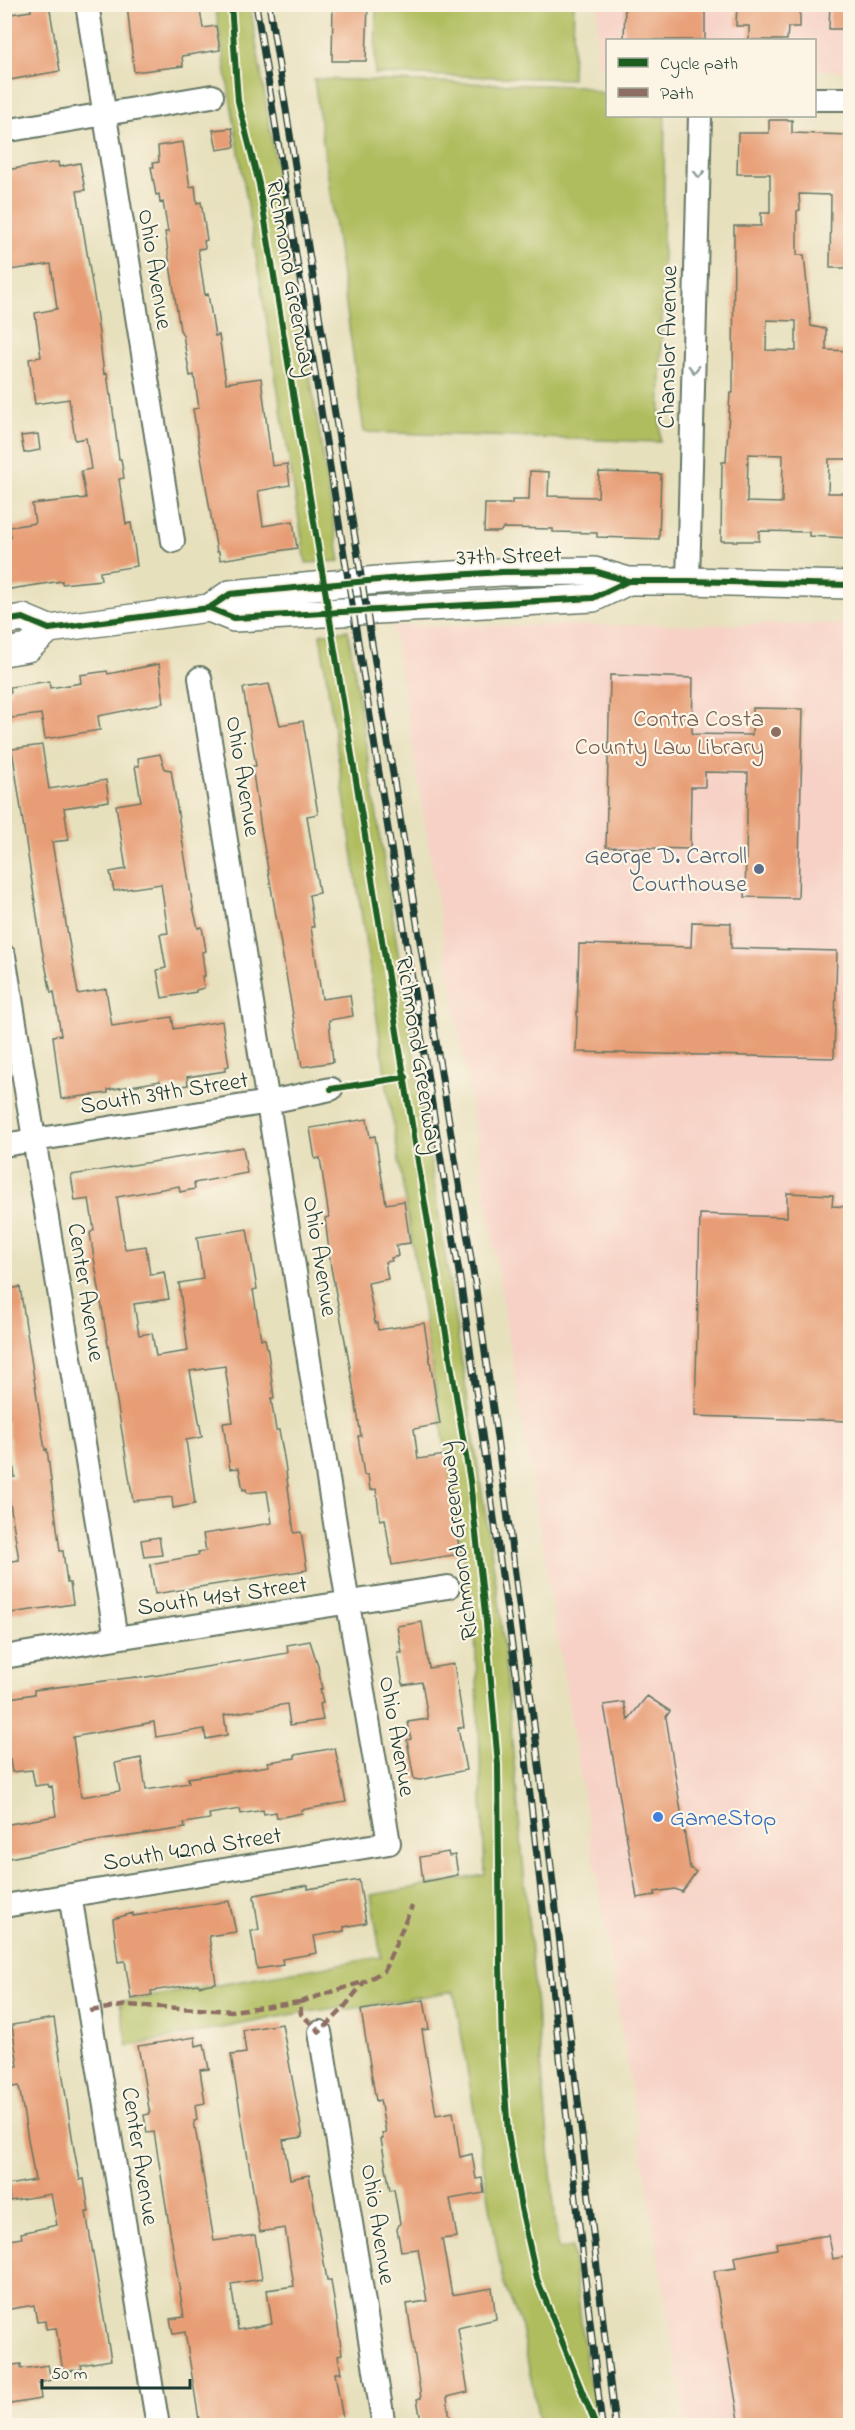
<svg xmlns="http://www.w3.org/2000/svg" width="855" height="2430" font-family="'Indie Flower',sans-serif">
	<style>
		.built { fill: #f7d1c6 }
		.green { fill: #b0bd5f; stroke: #687d4a; stroke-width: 1.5 }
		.building { fill: #e79d74; fill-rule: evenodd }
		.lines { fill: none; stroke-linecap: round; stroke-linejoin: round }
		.minor-casing { stroke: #657664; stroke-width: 26 }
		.tertiary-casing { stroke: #657664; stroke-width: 30 }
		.minor { stroke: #fff; stroke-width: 22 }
		.tertiary { stroke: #fff; stroke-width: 27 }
		.rail-casing { stroke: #1f3d34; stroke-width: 7 }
		.rail { stroke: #fcf5e5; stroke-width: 4.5; stroke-dasharray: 14; stroke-linecap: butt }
		.quiet { stroke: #8d6e63; stroke-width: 4.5; stroke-dasharray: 9 4.5; stroke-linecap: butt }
		.cycleway-casing { stroke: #fcf5e5; stroke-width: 10 }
		.cycleway { stroke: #1b5e20; stroke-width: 6 }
		.oneway { stroke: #8f9e9a }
		.education-dot { fill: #8d6e63; stroke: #fcf5e5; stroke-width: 2 }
		.service-dot { fill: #5c6f8a; stroke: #fcf5e5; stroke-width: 2 }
		.shop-dot { fill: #3f7fe0; stroke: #fcf5e5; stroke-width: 2 }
		.labels { text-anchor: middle; stroke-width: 4.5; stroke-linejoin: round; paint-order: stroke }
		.street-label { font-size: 24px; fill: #1f3d34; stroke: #fcf5e5 }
		.education-label { font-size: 24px; fill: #785e54; stroke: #fcf5e5; text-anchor: end }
		.service-label { font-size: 24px; fill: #4e5e75; stroke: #fcf5e5; text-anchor: end }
		.shop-label { font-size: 24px; fill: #366cbe; stroke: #fcf5e5; text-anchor: start }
	</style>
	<rect width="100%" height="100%" fill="#fcf5e5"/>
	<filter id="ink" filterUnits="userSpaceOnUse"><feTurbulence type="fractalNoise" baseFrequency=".0167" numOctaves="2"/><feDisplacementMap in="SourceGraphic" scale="12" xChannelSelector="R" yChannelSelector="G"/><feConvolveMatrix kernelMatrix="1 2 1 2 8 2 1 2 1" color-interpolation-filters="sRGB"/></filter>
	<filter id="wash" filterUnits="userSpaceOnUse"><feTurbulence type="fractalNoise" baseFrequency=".008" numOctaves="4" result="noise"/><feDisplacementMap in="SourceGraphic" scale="24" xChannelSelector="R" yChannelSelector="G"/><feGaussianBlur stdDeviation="1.35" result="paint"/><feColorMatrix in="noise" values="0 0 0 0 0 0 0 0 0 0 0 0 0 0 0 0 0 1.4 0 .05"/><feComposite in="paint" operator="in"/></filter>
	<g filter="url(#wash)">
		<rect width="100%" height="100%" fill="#e7e0bd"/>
		<path class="built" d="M 598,5 L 850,5 L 850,71 L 815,70 L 814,40 L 608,40 L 607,67 L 597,67 Z
			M 850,624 L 850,2425 L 686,2425 L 393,626 Z"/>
		<path class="green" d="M 215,5 L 250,5 L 340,561 L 306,563 Z
			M 376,5 L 574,5 L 572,79 L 375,74 Z
			M 314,79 L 581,86 L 607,95 L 608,116 L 665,116 L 660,442 L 364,432 Z
			M 348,630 L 500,1608 L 558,2249 L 572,2247 L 588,2380 L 605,2425 L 540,2425 L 520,2323 L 503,2282 L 454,1991 L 345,2010 L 344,2007 L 300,2013 L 128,2046 L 120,2002 L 381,1957 L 371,1895 L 485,1875 L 475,1634 L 388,1093 L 320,634 Z"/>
		<g id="blocks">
			<path class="building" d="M 49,4 L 60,71 L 4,81 L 4,15 L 31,11 L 31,7 Z
				M 127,4 L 199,4 L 203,28 L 216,26 L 220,50 L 182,56 L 183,66 L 134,72 Z
				M 333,4 L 368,4 L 366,61 L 332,61 Z
				M 625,4 L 705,4 L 705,40 L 624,40 Z
				M 737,4 L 800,4 L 800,27 L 788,27 L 787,40 L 749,40 L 749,26 L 736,26 Z
				M 830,4 L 850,4 L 850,29 L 829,29 Z
				M 769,120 L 792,120 L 792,133 L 850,135 L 850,243 L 847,243 L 846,268 L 830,268 L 831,195 L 799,194 L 800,210 L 797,211 L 797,255 L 804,255 L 811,326 L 826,329 L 826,350 L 850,351 L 850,459 L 829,459 L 828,493 L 850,493 L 850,538 L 809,536 L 809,532 L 759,531 L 759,541 L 721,541 L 722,462 L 726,462 L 730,393 L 733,393 L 734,226 L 761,226 L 761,213 L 770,213 L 770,174 L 737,174 L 738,133 L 769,133 ZM 767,320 L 796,321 L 796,351 L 766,350 ZM 748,454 L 783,455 L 782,503 L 747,502 Z
				M 232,128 L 235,147 L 217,150 L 213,130 Z
				M 183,142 L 190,187 L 195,186 L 197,203 L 201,202 L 207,240 L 204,241 L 205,248 L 198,249 L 205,295 L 208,294 L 215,336 L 219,335 L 226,383 L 261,378 L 272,466 L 287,464 L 290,485 L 258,491 L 263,526 L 293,521 L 297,548 L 220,560 L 219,552 L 217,552 L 193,409 L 199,408 L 194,375 L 190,376 L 183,335 L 180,330 L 165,232 L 168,232 L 163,202 L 160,203 L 159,194 L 156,195 L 151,167 L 154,167 L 153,163 L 159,162 L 158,146 Z
				M 58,162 L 59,167 L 80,163 L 85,190 L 77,191 L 95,302 L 104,374 L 107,373 L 110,395 L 111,395 L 119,459 L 121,459 L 124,478 L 119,479 L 126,524 L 131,523 L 137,566 L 100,572 L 101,580 L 62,584 L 62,581 L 4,590 L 4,538 L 11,537 L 9,527 L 35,523 L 32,504 L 86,498 L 81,471 L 91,469 L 86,438 L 75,440 L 69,399 L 35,404 L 29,359 L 41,357 L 35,313 L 57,309 L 51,264 L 10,270 L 5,229 L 12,228 L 7,195 L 4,193 L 7,180 L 6,170 Z
				M 38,434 L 40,450 L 24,453 L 21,436 Z
				M 530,471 L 549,472 L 548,496 L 598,497 L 599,472 L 661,474 L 659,539 L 597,537 L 597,533 L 553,532 L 553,529 L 503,528 L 500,532 L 484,532 L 485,504 L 512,504 L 512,500 L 529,500 Z
				M 159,664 L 164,703 L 98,716 L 100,730 L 45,739 L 41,714 L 4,719 L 4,694 L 11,692 L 10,687 L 49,681 L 50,688 L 81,683 L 80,675 L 107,671 L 108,674 Z
				M 610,675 L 693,678 L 692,734 L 752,735 L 753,708 L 803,709 L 798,898 L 745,897 L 748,773 L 705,772 L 705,787 L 691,787 L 690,849 L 606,847 Z
				M 269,684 L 280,725 L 303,721 L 318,814 L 307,816 L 319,893 L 309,895 L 314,927 L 311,927 L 322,999 L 350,995 L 353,1016 L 329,1020 L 333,1062 L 302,1067 L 261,829 L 252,766 L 256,766 L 243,688 Z
				M 42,745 L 49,789 L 106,780 L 109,801 L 64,808 L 69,840 L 52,842 L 78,994 L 106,989 L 112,1026 L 172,1017 L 174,1029 L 222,1021 L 229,1066 L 225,1067 L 225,1071 L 187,1077 L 188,1085 L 161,1089 L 160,1081 L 108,1090 L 108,1093 L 61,1099 L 53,1036 L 61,1035 L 54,992 L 51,993 L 42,949 L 12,749 Z
				M 160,754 L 165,769 L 171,770 L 193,907 L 198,928 L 202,927 L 206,951 L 202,952 L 205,976 L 202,976 L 204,988 L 196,990 L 196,992 L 162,998 L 157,970 L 166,968 L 160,934 L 168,933 L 161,884 L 114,891 L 110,872 L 126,869 L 116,805 L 141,801 L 135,766 L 139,766 L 138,758 Z
				M 692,922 L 731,923 L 731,948 L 837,951 L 834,1058 L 576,1052 L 579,944 L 691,947 Z
				M 367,1119 L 370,1137 L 375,1136 L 386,1204 L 404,1201 L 410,1243 L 396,1245 L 398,1256 L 391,1258 L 392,1261 L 385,1262 L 388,1279 L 368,1283 L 375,1323 L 377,1323 L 378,1330 L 424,1323 L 440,1424 L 414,1429 L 418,1459 L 446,1455 L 460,1554 L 392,1565 L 385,1519 L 380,1520 L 376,1489 L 370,1490 L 368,1475 L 364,1475 L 358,1436 L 361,1436 L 348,1356 L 331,1268 L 325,1218 L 329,1217 L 320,1158 L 315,1159 L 310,1128 Z
				M 243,1147 L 247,1173 L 194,1183 L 195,1189 L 180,1192 L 179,1186 L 117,1197 L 120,1217 L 125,1249 L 146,1246 L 150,1275 L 164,1272 L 169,1299 L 134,1304 L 139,1335 L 152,1333 L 156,1356 L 188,1351 L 179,1283 L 203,1279 L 197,1237 L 247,1229 L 257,1289 L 253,1290 L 261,1339 L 265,1339 L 268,1352 L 274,1398 L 271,1398 L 276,1430 L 279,1430 L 285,1463 L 294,1533 L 301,1532 L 307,1570 L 155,1594 L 150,1564 L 199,1555 L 198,1552 L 206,1551 L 203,1534 L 272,1523 L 267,1491 L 247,1493 L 246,1489 L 243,1490 L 239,1468 L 230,1469 L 223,1423 L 233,1422 L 225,1366 L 190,1371 L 202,1437 L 186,1440 L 195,1504 L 173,1508 L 172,1497 L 133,1501 L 90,1233 L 94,1230 L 89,1199 L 75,1201 L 71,1175 Z
				M 787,1193 L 833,1195 L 832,1206 L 850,1207 L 850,1421 L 695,1416 L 700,1214 L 787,1217 Z
				M 20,1287 L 43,1437 L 45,1450 L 47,1449 L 60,1551 L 63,1551 L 67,1583 L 70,1583 L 73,1604 L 4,1614 L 4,1592 L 7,1591 L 4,1562 L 19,1560 L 6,1478 L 15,1477 L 7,1421 L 4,1422 L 4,1290 Z
				M 159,1537 L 162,1555 L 144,1557 L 141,1540 Z
				M 422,1622 L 429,1668 L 454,1664 L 464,1727 L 458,1728 L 466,1770 L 420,1780 L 414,1779 L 407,1740 L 411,1739 L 408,1722 L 428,1719 L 422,1682 L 403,1685 L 398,1653 L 402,1653 L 397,1626 Z
				M 310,1641 L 318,1666 L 322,1689 L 320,1689 L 323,1703 L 320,1704 L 323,1720 L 290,1725 L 287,1704 L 224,1715 L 227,1735 L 206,1739 L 204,1729 L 156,1737 L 154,1722 L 73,1737 L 81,1797 L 120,1791 L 115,1763 L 141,1758 L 146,1790 L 189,1783 L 188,1778 L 269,1766 L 268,1762 L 295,1758 L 295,1755 L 335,1748 L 346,1802 L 301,1810 L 302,1813 L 277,1818 L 276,1812 L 264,1814 L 263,1810 L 241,1814 L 240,1809 L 209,1814 L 210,1819 L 184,1823 L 185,1828 L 103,1840 L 4,1859 L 4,1825 L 56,1816 L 52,1786 L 49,1787 L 48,1784 L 35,1786 L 32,1770 L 12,1772 L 10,1760 L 4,1761 L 4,1699 L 34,1694 L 34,1690 L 136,1677 L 141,1678 L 288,1653 L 287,1645 Z
				M 647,1696 L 670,1711 L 666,1717 L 690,1868 L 696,1872 L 682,1892 L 675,1889 L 655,1892 L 655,1895 L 637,1898 L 604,1705 L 624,1702 L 628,1720 Z
				M 448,1852 L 449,1856 L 455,1855 L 458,1875 L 423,1882 L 420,1857 Z
				M 359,1880 L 366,1923 L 344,1927 L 344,1931 L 314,1936 L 317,1953 L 282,1959 L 283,1965 L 257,1969 L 251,1931 L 259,1930 L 254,1897 L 255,1895 L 308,1885 L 308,1889 Z
				M 229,1901 L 236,1932 L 209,1936 L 216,1983 L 199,1986 L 198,1984 L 151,1991 L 152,1995 L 131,1999 L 125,1961 L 118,1962 L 113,1919 L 133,1913 L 133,1916 Z
				M 424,2000 L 429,2029 L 422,2030 L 436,2115 L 453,2112 L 460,2157 L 472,2154 L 476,2179 L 482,2178 L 484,2193 L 450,2199 L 457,2237 L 442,2239 L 452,2295 L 492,2288 L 496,2319 L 458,2328 L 468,2392 L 447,2397 L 451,2426 L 422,2426 L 421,2421 L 417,2399 L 421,2398 L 407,2304 L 427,2301 L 418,2249 L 401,2251 L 397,2229 L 400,2223 L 394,2189 L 390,2190 L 381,2139 L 383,2139 L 382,2133 L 386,2133 L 380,2100 L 376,2101 L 361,2010 Z
				M 54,2018 L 74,2149 L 80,2180 L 84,2179 L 89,2212 L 86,2212 L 111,2360 L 81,2365 L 82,2369 L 63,2372 L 56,2328 L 46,2329 L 45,2321 L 37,2322 L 34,2305 L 4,2310 L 4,2241 L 22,2238 L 21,2233 L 57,2225 L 51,2194 L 10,2201 L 8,2185 L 35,2180 L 19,2086 L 7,2088 L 4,2073 L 4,2069 L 18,2066 L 12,2025 Z
				M 282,2024 L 303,2137 L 283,2140 L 290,2179 L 309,2175 L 327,2280 L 331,2280 L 342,2354 L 338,2355 L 341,2373 L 335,2373 L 343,2419 L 332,2421 L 333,2426 L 200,2426 L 185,2332 L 173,2334 L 170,2319 L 184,2317 L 154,2132 L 147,2133 L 144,2115 L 150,2114 L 138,2046 L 195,2037 L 196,2046 L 204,2044 L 209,2069 L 200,2070 L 205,2103 L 195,2105 L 197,2120 L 194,2121 L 214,2241 L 255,2235 L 262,2279 L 231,2284 L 238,2330 L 272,2324 L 267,2290 L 294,2286 L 285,2228 L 260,2232 L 231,2055 L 246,2053 L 243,2030 Z
				M 829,2235 L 833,2259 L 850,2256 L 850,2426 L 740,2426 L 714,2271 L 736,2268 L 734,2257 L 777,2249 L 776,2243 Z
				M 21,2364 L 21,2369 L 48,2365 L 51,2380 L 39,2383 L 41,2399 L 4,2405 L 4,2366 Z"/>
		</g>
	</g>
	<g filter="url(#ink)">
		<use href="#blocks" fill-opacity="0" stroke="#657664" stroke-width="1.5"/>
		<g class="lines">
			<defs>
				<path id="minor" d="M 87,4 L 173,541
					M 814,99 L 850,99
					M 4,131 L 212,96
					M 688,581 L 700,116
					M 4,956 L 116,1638
					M 4,1145 L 269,1102 L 331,1089
					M 4,1657 L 116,1638 L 448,1587
					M 70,1895 L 158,2426
					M 4,1906 L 389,1843 L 348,1604 L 200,678
					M 320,2032 L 384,2426"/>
				<path id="tertiary" d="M 209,608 L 234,618 L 593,598 L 628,581
					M 4,621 L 23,618 L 49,629 L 209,608 L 230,594 L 389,579 L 502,572 L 594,571 L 628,581 L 688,581 L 850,585
					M 4,652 L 28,648 L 49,629"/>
			</defs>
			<use href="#minor" class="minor-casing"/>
			<use href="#tertiary" class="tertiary-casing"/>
			<use href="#minor" class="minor"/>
			<use href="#tertiary" class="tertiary"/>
			<defs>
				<path id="rail" d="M 256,4 L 461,1285 L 517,1681 L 602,2426
					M 269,4 L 475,1283 C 531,1662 571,2044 615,2426"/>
			</defs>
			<use href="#rail" class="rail-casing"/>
			<use href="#rail" class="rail"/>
			<path class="quiet" d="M 300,2002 L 363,1982
				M 90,2011 L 127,2005 L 232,2011 L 300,2002 L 301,2014 L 320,2032 L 342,2010 L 364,1982 L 384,1971 L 412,1906"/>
			<defs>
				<path id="cycleway" d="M 231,4 L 238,101 L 259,184 L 470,1481 L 486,1622 L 498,1765 L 500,1964 L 502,2049 L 508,2133 L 521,2208 L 537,2279 L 596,2426
					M 209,608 L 234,618 L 593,598 L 628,581
					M 4,621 L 23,618 L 49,629 L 209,608 L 230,594 L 389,579 L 502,572 L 594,571 L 628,581 L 688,581 L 850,585
					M 331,1089 L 406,1077"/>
			</defs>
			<use href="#cycleway" class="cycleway-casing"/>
			<use href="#cycleway" class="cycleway"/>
		</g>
		<defs><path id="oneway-chevron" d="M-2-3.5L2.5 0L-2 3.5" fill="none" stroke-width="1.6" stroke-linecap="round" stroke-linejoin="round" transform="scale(1.5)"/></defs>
		<g class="oneway">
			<use href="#oneway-chevron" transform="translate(699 174) rotate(91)"/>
			<use href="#oneway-chevron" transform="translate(694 369) rotate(91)"/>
		</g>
	</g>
	<circle class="education-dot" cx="776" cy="732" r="6"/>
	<circle class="service-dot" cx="759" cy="869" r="6"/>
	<circle class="shop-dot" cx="658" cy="1817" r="6"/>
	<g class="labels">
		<g class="street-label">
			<text transform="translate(156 269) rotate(81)" y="8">Ohio Avenue</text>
			<text transform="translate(292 278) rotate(80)" y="8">Richmond Greenway</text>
			<text transform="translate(667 347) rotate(-89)" y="8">Chanslor Avenue</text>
			<text transform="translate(509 555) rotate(-2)" y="8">37th Street</text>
			<text transform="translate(244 776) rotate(81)" y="8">Ohio Avenue</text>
			<text transform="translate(420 1055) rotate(81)" y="8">Richmond Greenway</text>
			<text transform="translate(164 1092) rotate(-9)" y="8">South 39th Street</text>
			<text transform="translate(321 1256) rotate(81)" y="8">Ohio Avenue</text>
			<text transform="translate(87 1292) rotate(81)" y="8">Center Avenue</text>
			<text transform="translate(457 1541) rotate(-97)" y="8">Richmond Greenway</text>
			<text transform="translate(222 1595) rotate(-8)" y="8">South 41st Street</text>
			<text transform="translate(398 1736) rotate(80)" y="8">Ohio Avenue</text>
			<text transform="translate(192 1848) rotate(-9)" y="8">South 42nd Street</text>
			<text transform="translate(141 2156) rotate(81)" y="8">Center Avenue</text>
			<text transform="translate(379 2224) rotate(81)" y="8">Ohio Avenue</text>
		</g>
		<g class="education-label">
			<text x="764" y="726">Contra Costa<tspan x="764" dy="28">County Law Library</tspan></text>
		</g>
		<g class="service-label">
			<text x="747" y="863">George D. Carroll<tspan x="747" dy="28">Courthouse</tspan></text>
		</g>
		<g class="shop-label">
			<text x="670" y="1825">GameStop</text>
		</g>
	</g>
	<rect width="855" height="2430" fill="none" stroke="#fcf5e5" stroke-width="24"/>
	<rect x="606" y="39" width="210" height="78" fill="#fcf5e5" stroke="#a4ab9e" stroke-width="1.5"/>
	<rect x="618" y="58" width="30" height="9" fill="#1b5e20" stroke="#a4ab9e" stroke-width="1.5"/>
	<text x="660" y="69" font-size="18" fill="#1f3d34">Cycle path</text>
	<rect x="618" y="88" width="30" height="9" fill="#8d6e63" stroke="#a4ab9e" stroke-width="1.5"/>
	<text x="660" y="99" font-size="18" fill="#1f3d34">Path</text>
	<path d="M42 2379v9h148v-9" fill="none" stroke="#1f3d34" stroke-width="3"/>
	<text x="51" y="2379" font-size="18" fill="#1f3d34" stroke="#fcf5e5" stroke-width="4.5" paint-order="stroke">50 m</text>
</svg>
